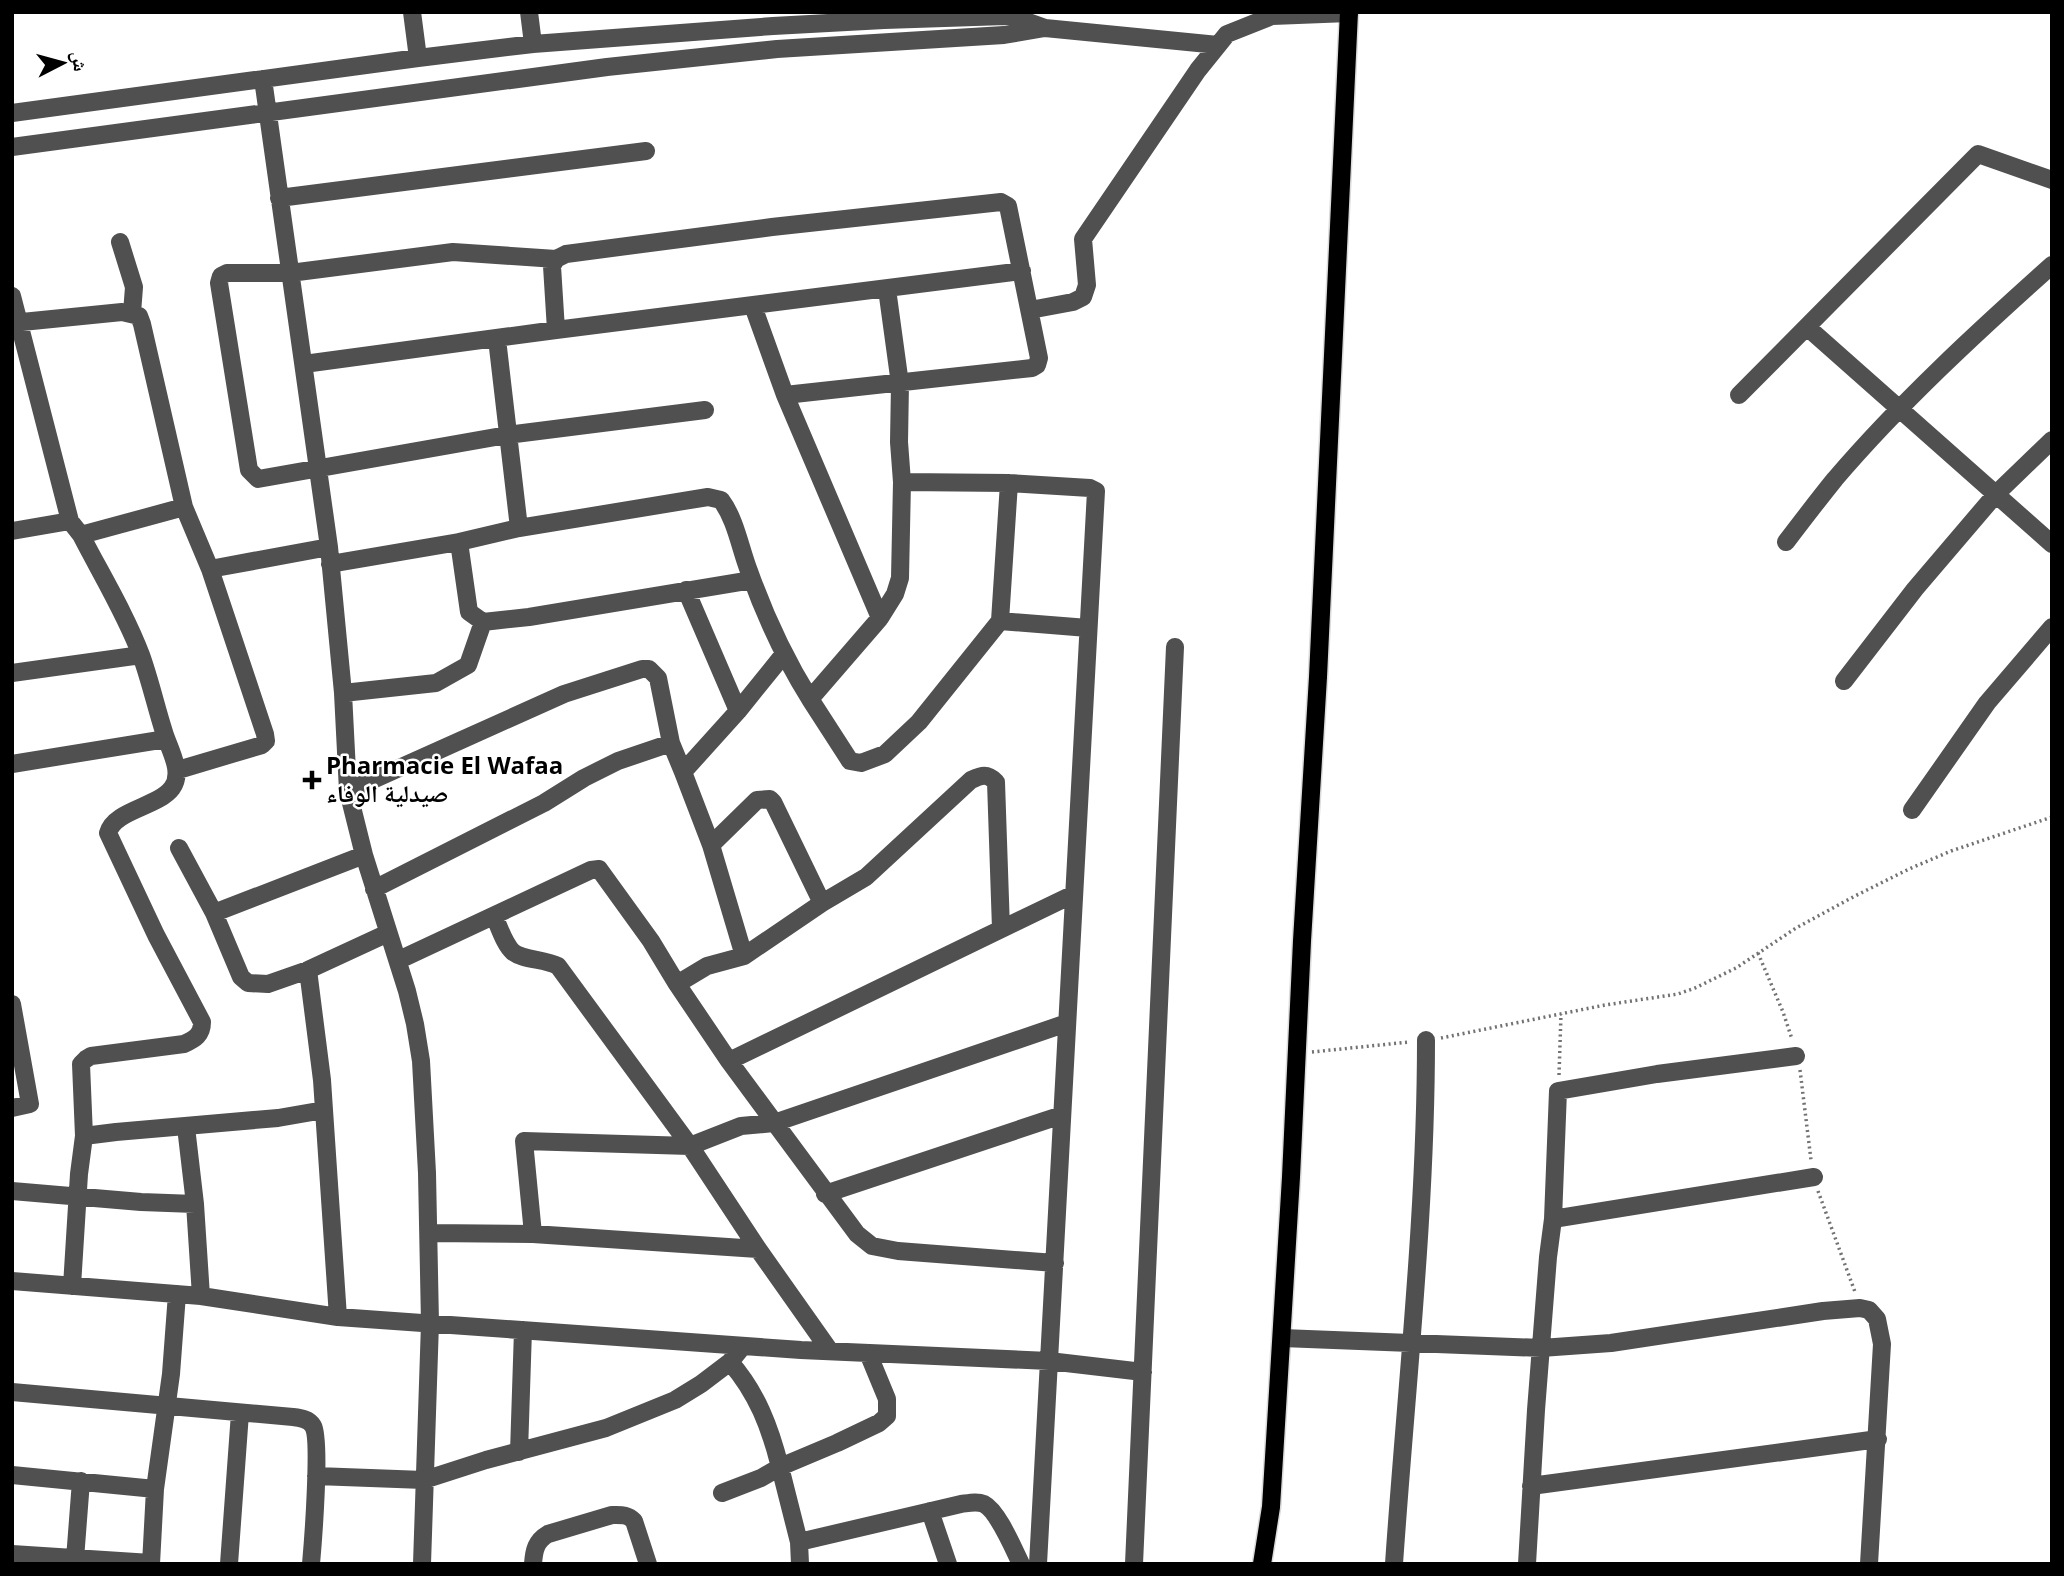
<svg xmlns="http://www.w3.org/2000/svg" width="2064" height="1576" font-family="'Open Sans','Noto Naskh Arabic',sans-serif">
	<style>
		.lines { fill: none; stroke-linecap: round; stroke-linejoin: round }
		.major-casing { stroke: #dbdbdb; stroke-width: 21 }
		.path { stroke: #727272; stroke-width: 3.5; stroke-dasharray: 2 3.5; stroke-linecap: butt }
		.minor { stroke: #505050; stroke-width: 18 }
		.major { stroke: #000; stroke-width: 18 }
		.poi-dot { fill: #000; stroke: #fff; stroke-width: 2.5 }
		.labels { text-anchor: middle; stroke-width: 5; stroke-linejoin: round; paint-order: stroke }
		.poi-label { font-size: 24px; font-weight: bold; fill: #000; stroke: #fff; text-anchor: start }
	</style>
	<rect width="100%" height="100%" fill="#fff"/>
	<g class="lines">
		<defs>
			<path id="major" d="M 1262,1564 L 1271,1507 L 1291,1177 L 1302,941 L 1318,677 L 1349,12"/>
		</defs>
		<use href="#major" class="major-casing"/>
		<path class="path" d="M 1758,953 L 1783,1012 L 1792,1039
			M 1441,1038 L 1605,1005 L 1678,994 L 1695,988 L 1736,968 L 1796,928 L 1855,896 L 1909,869 L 1951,851 L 2052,817
			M 1312,1052 L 1409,1042
			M 1800,1070 L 1811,1160
			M 1559,1075 L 1561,1014
			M 1818,1191 L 1855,1292"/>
		<path class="minor" d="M 412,12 L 418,58
			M 529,12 L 533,44
			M 263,79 L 329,547 L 343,693 L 348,791 L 364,855 L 407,991 L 415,1024 L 421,1061 L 427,1173 L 430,1323 L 422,1564
			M 12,113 L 418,58 L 533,44 L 773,26 L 884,20 L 1005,16 L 1017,18 L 1045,28 L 1218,45
			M 12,147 L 607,67 L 777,49 L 1004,35 L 1045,28
			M 279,198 L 646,151
			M 120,242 L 134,287 L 132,313
			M 556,259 L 453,252 L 290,273 L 227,273 L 221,276 L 219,283 L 249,470 L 258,479 L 507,435 L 705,410
			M 12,296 L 70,521 L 81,535 C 101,574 125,613 141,655 C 150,680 156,707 164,732 C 169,749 184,772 172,788 C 158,807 114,810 108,833 L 156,935 L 202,1022 C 202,1035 195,1039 184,1044 L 91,1056 L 86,1059 L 81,1064 L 84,1136
			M 1030,310 L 1073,302 L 1083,297 L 1087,285 L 1083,239 L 1198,70 L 1227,34 L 1272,16 L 1349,13
			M 12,323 L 122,312 L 139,316 L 142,324 L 184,507 L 210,569 L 265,734 L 266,741 L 262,745 L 178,770
			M 1807,327 L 2052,544
			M 556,330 L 552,266 L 556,259 L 566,254 L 772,227 L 1001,202 L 1008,206 L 1039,358 L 1037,365 L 1032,368 L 785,395 L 753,306
			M 497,339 L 519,528
			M 304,364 L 556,330 L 1022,271
			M 785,395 L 880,618 L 895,594 L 900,578 L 902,482 L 899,442 L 900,384 L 887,289
			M 1739,395 L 1978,154 L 2052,180
			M 902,482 L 1009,483 L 1090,488 L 1096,491 L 1038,1564
			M 12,531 L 70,521
			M 81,535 L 184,507
			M 1786,542 C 1802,521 1818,500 1835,479 C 1900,403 1977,332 2052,265
			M 330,564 L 459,542
			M 210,569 L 329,547
			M 752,580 L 529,617 L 483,622 L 469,612 L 459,542 L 519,528 L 708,497 L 721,500 C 736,520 740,548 749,571 C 765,616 785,659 810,699
			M 686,590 L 738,711
			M 880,618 L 810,699 L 850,761 L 861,763 L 885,754 L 919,722 L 1000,621 L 1009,483
			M 1000,621 L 1088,628
			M 12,673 L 141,655
			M 1844,681 L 1915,589 L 1996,494 L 2052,440
			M 343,693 L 436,683 L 468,665 L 483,622
			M 12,764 L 166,739
			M 348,791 L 564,694 L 642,669 L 649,669 L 658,678 L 671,743 L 683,772
			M 1912,810 L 1987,703 L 2052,627
			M 711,845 L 757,800 L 770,799 L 773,802 L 822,903
			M 179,848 L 214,913 L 241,977 L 248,983 L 268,984 L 308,970 L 388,933
			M 374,889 L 544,803 L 584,778 L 618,761 L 671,743
			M 214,913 L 364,855
			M 494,916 C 499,926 504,944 513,952 C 523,960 545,959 558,966 L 690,1146 L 758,1249 L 830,1351
			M 744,956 L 711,845 L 683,772 L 738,711 L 784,654
			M 399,960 L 591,870 L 599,869 L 651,941 L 677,984 L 729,1061 L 857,1234 L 872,1246 L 898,1251 L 1055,1263
			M 677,984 L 707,966 L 744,956 L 822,903 L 866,877 L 971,780 C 982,775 987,773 996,782 L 1001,929
			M 12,1004 L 30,1104 L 12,1108
			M 729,1061 L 1074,894
			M 324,1110 L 338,1317
			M 186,1127 L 195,1204 L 201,1296
			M 12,1191 L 141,1202 L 195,1204
			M 825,1194 L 1062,1115
			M 1553,1219 L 1814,1177
			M 429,1233 L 533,1234 L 758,1249
			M 533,1234 L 524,1141 L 690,1146 L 741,1126 L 774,1123 L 1067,1023
			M 12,1281 L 201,1296 L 338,1317 L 801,1350 L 1049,1361 L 1143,1372
			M 72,1286 L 79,1174 L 84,1136 L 116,1132 L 278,1118 L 324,1110 L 322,1080 L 308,970
			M 1282,1338 L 1541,1348 L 1611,1343 L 1823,1311 L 1860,1308 L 1869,1310 L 1877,1319 L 1882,1344 L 1869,1564
			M 12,1392 L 293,1417 C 301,1418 309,1419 313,1426 C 321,1439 313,1542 311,1564
			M 519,1452 L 523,1330
			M 12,1475 L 155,1489
			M 316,1476 L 424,1480 L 486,1460 L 606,1428 L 675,1400 L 701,1384 L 730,1362 L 743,1346
			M 1531,1486 L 1878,1439
			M 722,1493 L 761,1478 L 780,1467 C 770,1427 757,1393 730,1362
			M 930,1511 L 948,1564
			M 799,1542 L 961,1504 C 969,1503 977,1501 984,1504 C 998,1511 1014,1550 1021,1564
			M 12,1554 L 151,1563
			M 75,1559 L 81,1481
			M 151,1564 L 155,1489 L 171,1374 L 177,1294
			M 229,1564 L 240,1413
			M 533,1564 C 534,1550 536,1541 548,1534 L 612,1515 C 621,1515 627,1514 634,1521 L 648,1564
			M 800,1564 L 799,1542 L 780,1467 L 837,1443 L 879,1423 L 887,1416 L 887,1399 L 868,1353
			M 1134,1564 L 1175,647
			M 1394,1564 C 1406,1389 1426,1215 1426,1040
			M 1527,1564 L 1536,1410 L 1548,1257 L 1553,1219 L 1558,1091 L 1657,1074 L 1796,1056"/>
		<use href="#major" class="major"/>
	</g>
	<path class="poi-dot" d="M308.5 769.5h7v7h7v7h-7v7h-7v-7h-7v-7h7z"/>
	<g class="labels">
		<g class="poi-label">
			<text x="326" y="774">Pharmacie El Wafaa<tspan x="326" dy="28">صيدلية الوفاء</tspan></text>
		</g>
	</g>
	<rect width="2064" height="1576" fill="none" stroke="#000000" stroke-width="28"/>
	<g transform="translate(63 63) rotate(84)" stroke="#ffffff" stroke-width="5" paint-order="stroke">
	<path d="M0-5L12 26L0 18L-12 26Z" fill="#000000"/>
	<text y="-10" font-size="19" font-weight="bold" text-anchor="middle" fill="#000000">ش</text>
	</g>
</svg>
